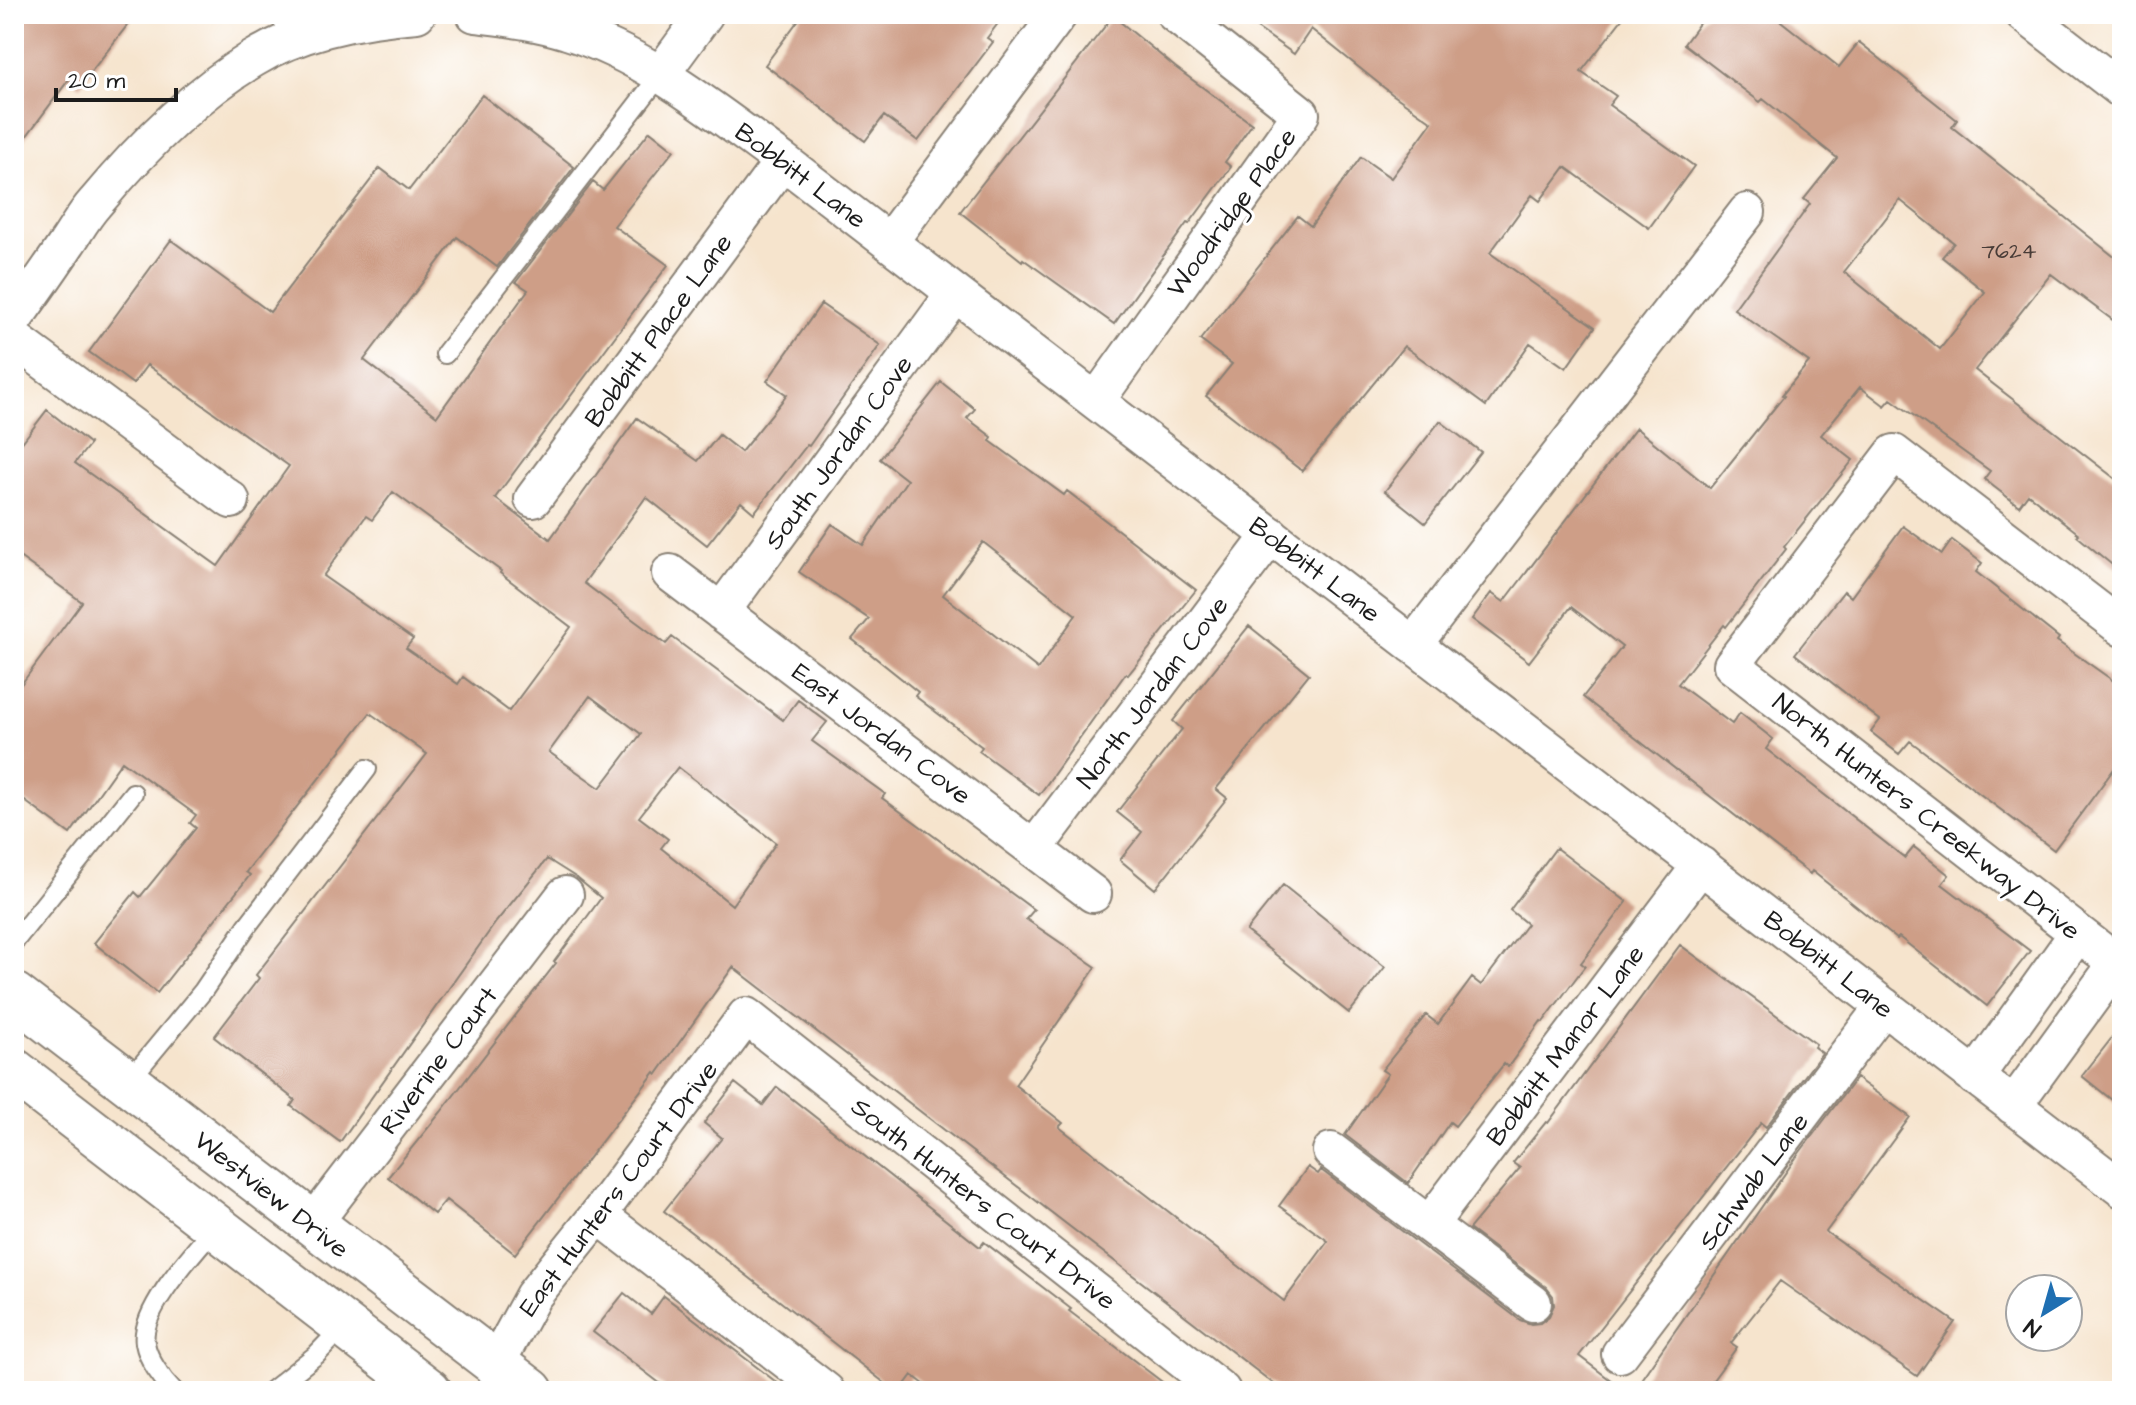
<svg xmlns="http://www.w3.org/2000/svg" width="2136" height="1405" font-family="'Architects Daughter',sans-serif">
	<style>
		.building { fill: #ce9e87; fill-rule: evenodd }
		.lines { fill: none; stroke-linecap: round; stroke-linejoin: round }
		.service-casing { stroke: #898074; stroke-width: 22 }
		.minor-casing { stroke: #898074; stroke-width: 40 }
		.secondary-casing { stroke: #898074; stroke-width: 48 }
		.service { stroke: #fff; stroke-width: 18 }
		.minor { stroke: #fff; stroke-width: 36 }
		.secondary { stroke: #fff; stroke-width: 44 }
		.labels { text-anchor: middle; stroke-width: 6; stroke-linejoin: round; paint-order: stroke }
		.number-label { font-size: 22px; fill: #483c37 }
		.street-label { font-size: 26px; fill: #1c1c1c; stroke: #fff }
	</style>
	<rect width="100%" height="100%" fill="#fff"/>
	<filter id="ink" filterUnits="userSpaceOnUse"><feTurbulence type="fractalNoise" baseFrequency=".0125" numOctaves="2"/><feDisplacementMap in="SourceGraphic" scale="16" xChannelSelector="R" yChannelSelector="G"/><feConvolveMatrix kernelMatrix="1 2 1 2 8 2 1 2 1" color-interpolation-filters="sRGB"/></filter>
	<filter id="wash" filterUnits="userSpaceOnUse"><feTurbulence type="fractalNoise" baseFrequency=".006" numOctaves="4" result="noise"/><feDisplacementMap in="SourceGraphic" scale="32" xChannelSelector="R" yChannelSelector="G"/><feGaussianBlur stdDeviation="1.8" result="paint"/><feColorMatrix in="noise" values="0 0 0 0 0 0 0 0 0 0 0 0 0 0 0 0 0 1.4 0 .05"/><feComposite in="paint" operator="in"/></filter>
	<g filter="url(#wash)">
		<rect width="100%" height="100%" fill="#f6e4cd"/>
		<g id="blocks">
			<path class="building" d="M 14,14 L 136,14 L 80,86 L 70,78 L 14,153 Z
				M 803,14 L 1005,14 L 987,38 L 993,42 L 918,141 L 884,116 L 865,141 L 765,65 Z
				M 1237,14 L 1626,14 L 1581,72 L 1616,96 L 1609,105 L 1694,166 L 1649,228 L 1565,167 L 1540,201 L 1532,195 L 1490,253 L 1595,327 L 1566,368 L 1530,343 L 1486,406 L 1404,346 L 1302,471 L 1206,396 L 1232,364 L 1200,340 L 1298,216 L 1311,226 L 1361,157 L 1391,178 L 1432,122 L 1392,94 L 1311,29 L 1294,54 Z
				M 1706,14 L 1772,14 L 1839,67 L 1859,42 L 1957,120 L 1952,127 L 2122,263 L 2122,327 L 2051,274 L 1975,370 L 2122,484 L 2122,573 L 2077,536 L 2079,534 L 2028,494 L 2019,506 L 1984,479 L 1990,471 L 1891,399 L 1885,406 L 1860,387 L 1821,435 L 1853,460 L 1784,547 L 1786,549 L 1726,627 L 1724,625 L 1678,684 L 1732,724 L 1740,713 L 1773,739 L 1766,749 L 1905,858 L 1914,847 L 1949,875 L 1942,884 L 2030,951 L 1987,1006 L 1899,937 L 1897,939 L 1812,871 L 1810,874 L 1583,697 L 1622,647 L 1571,607 L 1529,662 L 1472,619 L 1491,593 L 1504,602 L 1636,428 L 1710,488 L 1784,396 L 1782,395 L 1809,362 L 1734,309 L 1810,204 L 1804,199 L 1837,158 L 1763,99 L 1760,102 L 1684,44 ZM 1900,200 L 1954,243 L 1942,257 L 1985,292 L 1940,349 L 1844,272 Z
				M 1113,16 L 1175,67 L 1252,124 L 1225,162 L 1231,167 L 1189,224 L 1187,223 L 1114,324 L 1023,259 L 1022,261 L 960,212 Z
				M 482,95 L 574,167 L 497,267 L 457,237 L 364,360 L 437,416 L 528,290 L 516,282 L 593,182 L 603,190 L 650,131 L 674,150 L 614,226 L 668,265 L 495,498 L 550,539 L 637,418 L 698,461 L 719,435 L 741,452 L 787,395 L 767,381 L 821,304 L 880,345 L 809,446 L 807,445 L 754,513 L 741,502 L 707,545 L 646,497 L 584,583 L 666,644 L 672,637 L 783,720 L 798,700 L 827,722 L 812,741 L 885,794 L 882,798 L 1034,910 L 1026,919 L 1096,967 L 1015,1085 L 1063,1123 L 1059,1127 L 1284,1301 L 1328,1241 L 1279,1206 L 1308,1167 L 1318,1174 L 1321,1170 L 1520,1320 L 1531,1324 L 1540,1323 L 1549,1316 L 1554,1305 L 1553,1296 L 1546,1287 L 1469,1229 L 1520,1168 L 1513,1163 L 1546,1122 L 1548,1123 L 1680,945 L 1816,1044 L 1814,1047 L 1822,1053 L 1766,1127 L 1761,1123 L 1579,1356 L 1625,1391 L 1283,1391 L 733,967 L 657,1074 L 655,1072 L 515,1254 L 446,1200 L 434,1214 L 388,1177 L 441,1112 L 556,963 L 554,962 L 601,898 L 577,878 L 547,859 L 496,922 L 340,1142 L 291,1106 L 295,1100 L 214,1037 L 259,978 L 256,975 L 427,754 L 370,713 L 246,872 L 250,875 L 157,993 L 94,943 L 135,892 L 140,897 L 196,828 L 190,823 L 196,815 L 122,761 L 70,834 L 14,793 L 14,694 L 82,602 L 14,553 L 14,453 L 47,410 L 90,444 L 75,463 L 218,566 L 289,466 L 147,365 L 133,384 L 89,352 L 171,240 L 270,312 L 380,168 L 409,190 ZM 393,492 L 501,571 L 500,573 L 571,627 L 509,711 L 463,677 L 458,684 L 406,648 L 413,639 L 323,576 L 366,516 L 372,520 ZM 590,696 L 641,734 L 600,788 L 549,752 ZM 678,767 L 776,843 L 732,905 L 661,848 L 668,839 L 639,817 Z
				M 941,382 L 975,409 L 967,418 L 992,437 L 990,441 L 1064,495 L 1067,491 L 1196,590 L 1128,675 L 1126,673 L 1039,795 L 979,751 L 982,747 L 915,696 L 918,692 L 852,639 L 869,619 L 799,572 L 832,524 L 863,545 L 907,480 L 880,459 ZM 983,542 L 1076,615 L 1038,669 L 943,595 Z
				M 1440,421 L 1481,452 L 1425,523 L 1385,491 Z
				M 1903,526 L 1942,554 L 1952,540 L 1982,563 L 1976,572 L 2059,638 L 2057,641 L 2122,687 L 2122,758 L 2054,850 L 1910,741 L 1899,754 L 1871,732 L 1880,720 L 1795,654 L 1844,591 L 1851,597 Z
				M 1249,626 L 1309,674 L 1216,789 L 1227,798 L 1155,889 L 1120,860 L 1142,832 L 1117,812 L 1182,729 L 1173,721 Z
				M 1556,848 L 1627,902 L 1581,963 L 1585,966 L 1543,1022 L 1541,1021 L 1508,1067 L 1504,1064 L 1455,1126 L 1450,1122 L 1408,1183 L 1345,1135 L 1388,1074 L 1382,1070 L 1426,1015 L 1438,1024 L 1472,978 L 1481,985 L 1527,924 L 1510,910 Z
				M 1283,885 L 1385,967 L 1349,1013 L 1246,931 Z
				M 2122,1025 L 2122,1108 L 2082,1076 Z
				M 1856,1078 L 1910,1117 L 1826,1232 L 1955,1322 L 1917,1376 L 1780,1281 L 1731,1343 L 1737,1347 L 1705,1391 L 1633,1391 L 1800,1152 Z
				M 735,1083 L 763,1105 L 777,1087 L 980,1247 L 984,1242 L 1071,1309 L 1069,1311 L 1174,1391 L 933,1391 L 912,1375 L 900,1391 L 895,1391 L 664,1211 L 722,1138 L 704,1123 Z
				M 624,1293 L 651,1314 L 664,1296 L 788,1391 L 670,1391 L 593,1332 Z"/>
		</g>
	</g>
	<g filter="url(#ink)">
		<use href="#blocks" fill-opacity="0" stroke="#898074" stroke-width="2"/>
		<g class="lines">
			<defs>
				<path id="service" d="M 280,14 L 292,41
					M 445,354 L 661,74
					M 14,942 L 133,793
					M 127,1083 L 203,991 L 247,926 L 367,769
					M 174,1391 C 162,1379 148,1360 145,1343 C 139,1310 196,1250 216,1226
					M 271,1391 L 316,1355 L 344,1326"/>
				<path id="minor" d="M 475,14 C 506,18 537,21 567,31 C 648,56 715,112 783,161 L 2122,1189
					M 2024,14 L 2122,90
					M 661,74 L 705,14
					M 889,242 L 1059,14
					M 14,319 C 32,294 50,269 67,243 C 76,230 84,215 95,203 C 140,149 192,96 253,59 C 300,30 362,18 417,14
					M 14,339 L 231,500
					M 1096,401 L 1301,114 L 1175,14
					M 533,499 L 783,161
					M 670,573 L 1093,894
					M 721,612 L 955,293
					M 2122,628 L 1894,453 L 1732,665 L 2122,967
					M 1413,645 L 1747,212
					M 1034,849 L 1271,535
					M 1975,1077 L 2078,933
					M 2013,1106 L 2117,963
					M 1331,1151 L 1533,1303
					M 598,1215 L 826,1391
					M 312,1225 L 565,895
					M 1429,1225 L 1701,865
					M 1620,1354 L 1884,1006
					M 496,1364 L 533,1296 L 598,1215 L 746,1016 L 1222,1391"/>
				<path id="secondary" d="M 14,995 L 531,1391
					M 14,1071 L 429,1391"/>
			</defs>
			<use href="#service" class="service-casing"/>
			<use href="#minor" class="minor-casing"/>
			<use href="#secondary" class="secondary-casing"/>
			<use href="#service" class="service"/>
			<use href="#minor" class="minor"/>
			<use href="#secondary" class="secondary"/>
		</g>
	</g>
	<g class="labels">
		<g class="number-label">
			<text x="2009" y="258">7624</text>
		</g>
		<g class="street-label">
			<text transform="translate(801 175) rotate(37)" y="9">Bobbitt Lane</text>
			<text transform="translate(1231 212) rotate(-54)" y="9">Woodridge Place</text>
			<text transform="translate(658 330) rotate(-54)" y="9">Bobbitt Place Lane</text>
			<text transform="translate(838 452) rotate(-54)" y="9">South Jordan Cove</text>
			<text transform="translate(1315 569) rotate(37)" y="9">Bobbitt Lane</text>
			<text transform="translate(1152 692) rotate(-53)" y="9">North Jordan Cove</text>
			<text transform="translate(882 733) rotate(37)" y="9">East Jordan Cove</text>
			<text transform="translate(1927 816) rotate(38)" y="9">North Hunters Creekway Drive</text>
			<text transform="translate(1829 964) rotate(38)" y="9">Bobbitt Lane</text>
			<text transform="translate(1565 1045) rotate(-53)" y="9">Bobbitt Manor Lane</text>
			<text transform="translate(438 1060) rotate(-53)" y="9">Riverine Court</text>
			<text transform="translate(1753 1181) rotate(-53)" y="9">Schwab Lane</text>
			<text transform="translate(618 1188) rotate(-53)" y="9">East Hunters Court Drive</text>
			<text transform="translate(272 1194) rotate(38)" y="9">Westview Drive</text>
			<text transform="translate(984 1203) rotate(38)" y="9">South Hunters Court Drive</text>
		</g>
	</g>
	<rect width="2136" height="1405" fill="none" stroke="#fff" stroke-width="48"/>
	<g transform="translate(2044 1313) rotate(217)"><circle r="38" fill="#ffffff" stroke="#a4a4a4" stroke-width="2"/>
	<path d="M0-6L14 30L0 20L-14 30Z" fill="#1f6fb2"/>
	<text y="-12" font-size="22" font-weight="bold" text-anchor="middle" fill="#1c1c1c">N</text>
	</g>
	<path d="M56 88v12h120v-12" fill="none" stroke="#1c1c1c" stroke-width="4"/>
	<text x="68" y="88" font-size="24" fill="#1c1c1c" stroke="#ffffff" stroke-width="6" paint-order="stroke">20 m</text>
</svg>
